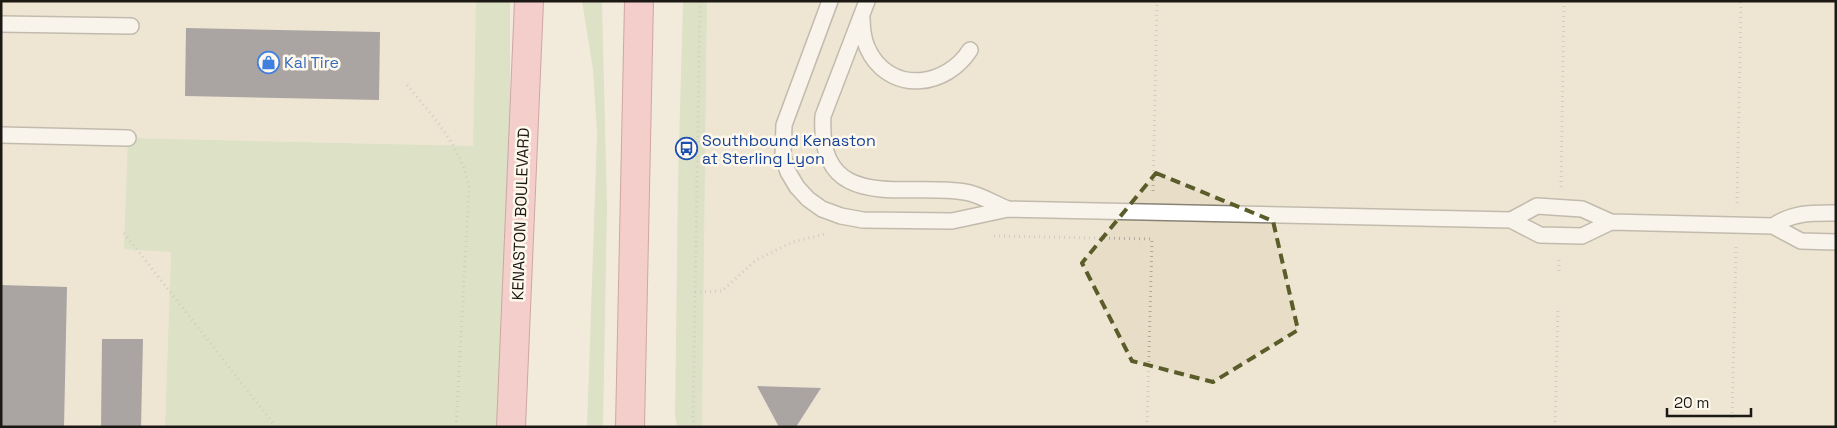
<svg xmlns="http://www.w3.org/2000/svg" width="1837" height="428" font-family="'Space Grotesk',sans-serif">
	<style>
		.built { fill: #e8dec8 }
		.green { fill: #c4d5a9 }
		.building { fill: #52505d }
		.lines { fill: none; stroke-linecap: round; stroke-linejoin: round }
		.lane-casing { stroke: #888274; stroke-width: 18 }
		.primary-casing { stroke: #a3545d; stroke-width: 30 }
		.path { stroke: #aea99d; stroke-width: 3; stroke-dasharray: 1 4; stroke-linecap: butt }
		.lane { stroke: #fff; stroke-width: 15 }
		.primary { stroke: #f3abb5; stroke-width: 28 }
		.marked { fill: none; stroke: #5a5d2a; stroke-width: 4; stroke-dasharray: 10 6; stroke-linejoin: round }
		.labels { text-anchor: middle; stroke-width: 5; stroke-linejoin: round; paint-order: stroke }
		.shop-label { font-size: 16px; fill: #366cbe; stroke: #fef9ec; text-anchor: start }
		.transit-label { font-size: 16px; fill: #164399; stroke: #fef9ec; text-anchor: start }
		.street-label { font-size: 16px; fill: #1c1914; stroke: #fef9ec }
	</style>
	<rect width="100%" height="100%" fill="#f2ebdc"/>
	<path class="built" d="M 1,1 L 476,1 L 473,146 L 128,138 L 171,251 L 165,427 L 1,427 Z
		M 707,1 L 1836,1 L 1836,427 L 702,427 Z"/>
	<path class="green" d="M 476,1 L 510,1 L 510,427 L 165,427 L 171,252 L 124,249 L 128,138 L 473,146 Z
		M 582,1 L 602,1 L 607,208 L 603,427 L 587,427 L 597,134 L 593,70 Z
		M 683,1 L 707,1 L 702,427 L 677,427 L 675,416 L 678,182 Z"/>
	<path class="building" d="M 186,28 L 380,32 L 379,100 L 185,96 Z
		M 1,285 L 67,287 L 64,427 L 1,427 Z
		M 102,339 L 143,339 L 141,427 L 101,427 Z
		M 757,386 L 821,388 L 796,427 L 779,427 Z"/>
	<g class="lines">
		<defs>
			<path id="lane" d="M 830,1 L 784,125 L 783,156 L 788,172 L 797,187 L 808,199 L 822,209 L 841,216 L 863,220 L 952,221 L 1008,209 L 1511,220 L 1540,235 L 1582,236 L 1611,222
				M 867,1 L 823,116 C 817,215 905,182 965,192 C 979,194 995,204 1008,209
				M 862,18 C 862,31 864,44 871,55 C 895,94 947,86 970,50
				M 1,24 L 131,26
				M 1,135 L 128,138
				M 1511,220 L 1537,206 L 1582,209 L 1611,222 L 1773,226 L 1801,241 L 1836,242
				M 1773,226 C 1793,212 1812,213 1836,213"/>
			<path id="primary" d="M 511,427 L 529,1
				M 630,427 L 639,1"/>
		</defs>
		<use href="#lane" class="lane-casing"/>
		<use href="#primary" class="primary-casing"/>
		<path class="path" d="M 407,85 C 432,115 462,147 469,188 L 456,427
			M 1561,187 L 1564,1
			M 1153,191 L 1157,1
			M 1737,203 L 1741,1
			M 124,233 L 276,427
			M 994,236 L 1152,239
			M 1559,271 L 1559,257
			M 695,292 L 722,291 L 756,260 L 793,242 L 825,234
			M 1732,418 L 1736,247
			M 695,427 L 693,419 L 700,1
			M 1147,427 L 1152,239
			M 1555,427 L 1558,307"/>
		<use href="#lane" class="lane"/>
		<use href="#primary" class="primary"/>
	</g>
	<path d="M0 0H1837V428H0ZM 1156,173 L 1273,221 L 1298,330 L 1213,382 L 1132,361 L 1082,263 Z" fill="#f2ebdc" fill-opacity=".55" fill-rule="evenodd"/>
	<path class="marked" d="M 1156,173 L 1273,221 L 1298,330 L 1213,382 L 1132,361 L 1082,263 Z"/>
	<defs>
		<symbol id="shop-ring" viewBox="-11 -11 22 22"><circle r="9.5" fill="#fef9ec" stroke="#3f7fe0" stroke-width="1.5"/><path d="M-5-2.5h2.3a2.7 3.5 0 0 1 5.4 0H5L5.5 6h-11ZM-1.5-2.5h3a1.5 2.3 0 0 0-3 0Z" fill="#3f7fe0"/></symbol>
		<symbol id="bus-ring" viewBox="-11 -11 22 22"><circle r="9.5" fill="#fef9ec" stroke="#1a4fb4" stroke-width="1.5"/><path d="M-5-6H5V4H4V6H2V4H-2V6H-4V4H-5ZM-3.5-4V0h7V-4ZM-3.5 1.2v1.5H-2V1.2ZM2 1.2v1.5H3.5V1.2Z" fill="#1a4fb4"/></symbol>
	</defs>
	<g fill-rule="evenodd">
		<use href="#shop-ring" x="256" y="50" width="25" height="25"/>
		<use href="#bus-ring" x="674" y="136" width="25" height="25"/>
	</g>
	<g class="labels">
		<g class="shop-label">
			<text x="284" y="68">Kal Tire</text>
		</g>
		<g class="transit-label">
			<text x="702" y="146">Southbound Kenaston<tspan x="702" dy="18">at Sterling Lyon</tspan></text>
		</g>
		<g class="street-label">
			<text transform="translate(520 214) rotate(-88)" y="6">KENASTON BOULEVARD</text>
		</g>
	</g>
	<rect width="1837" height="428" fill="none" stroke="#1c1914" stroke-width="5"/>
	<path d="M1667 408v8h84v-8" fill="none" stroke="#1c1914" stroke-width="2.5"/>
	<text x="1674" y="408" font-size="15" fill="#1c1914" stroke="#fef9ec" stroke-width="4" paint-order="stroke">20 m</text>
</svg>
